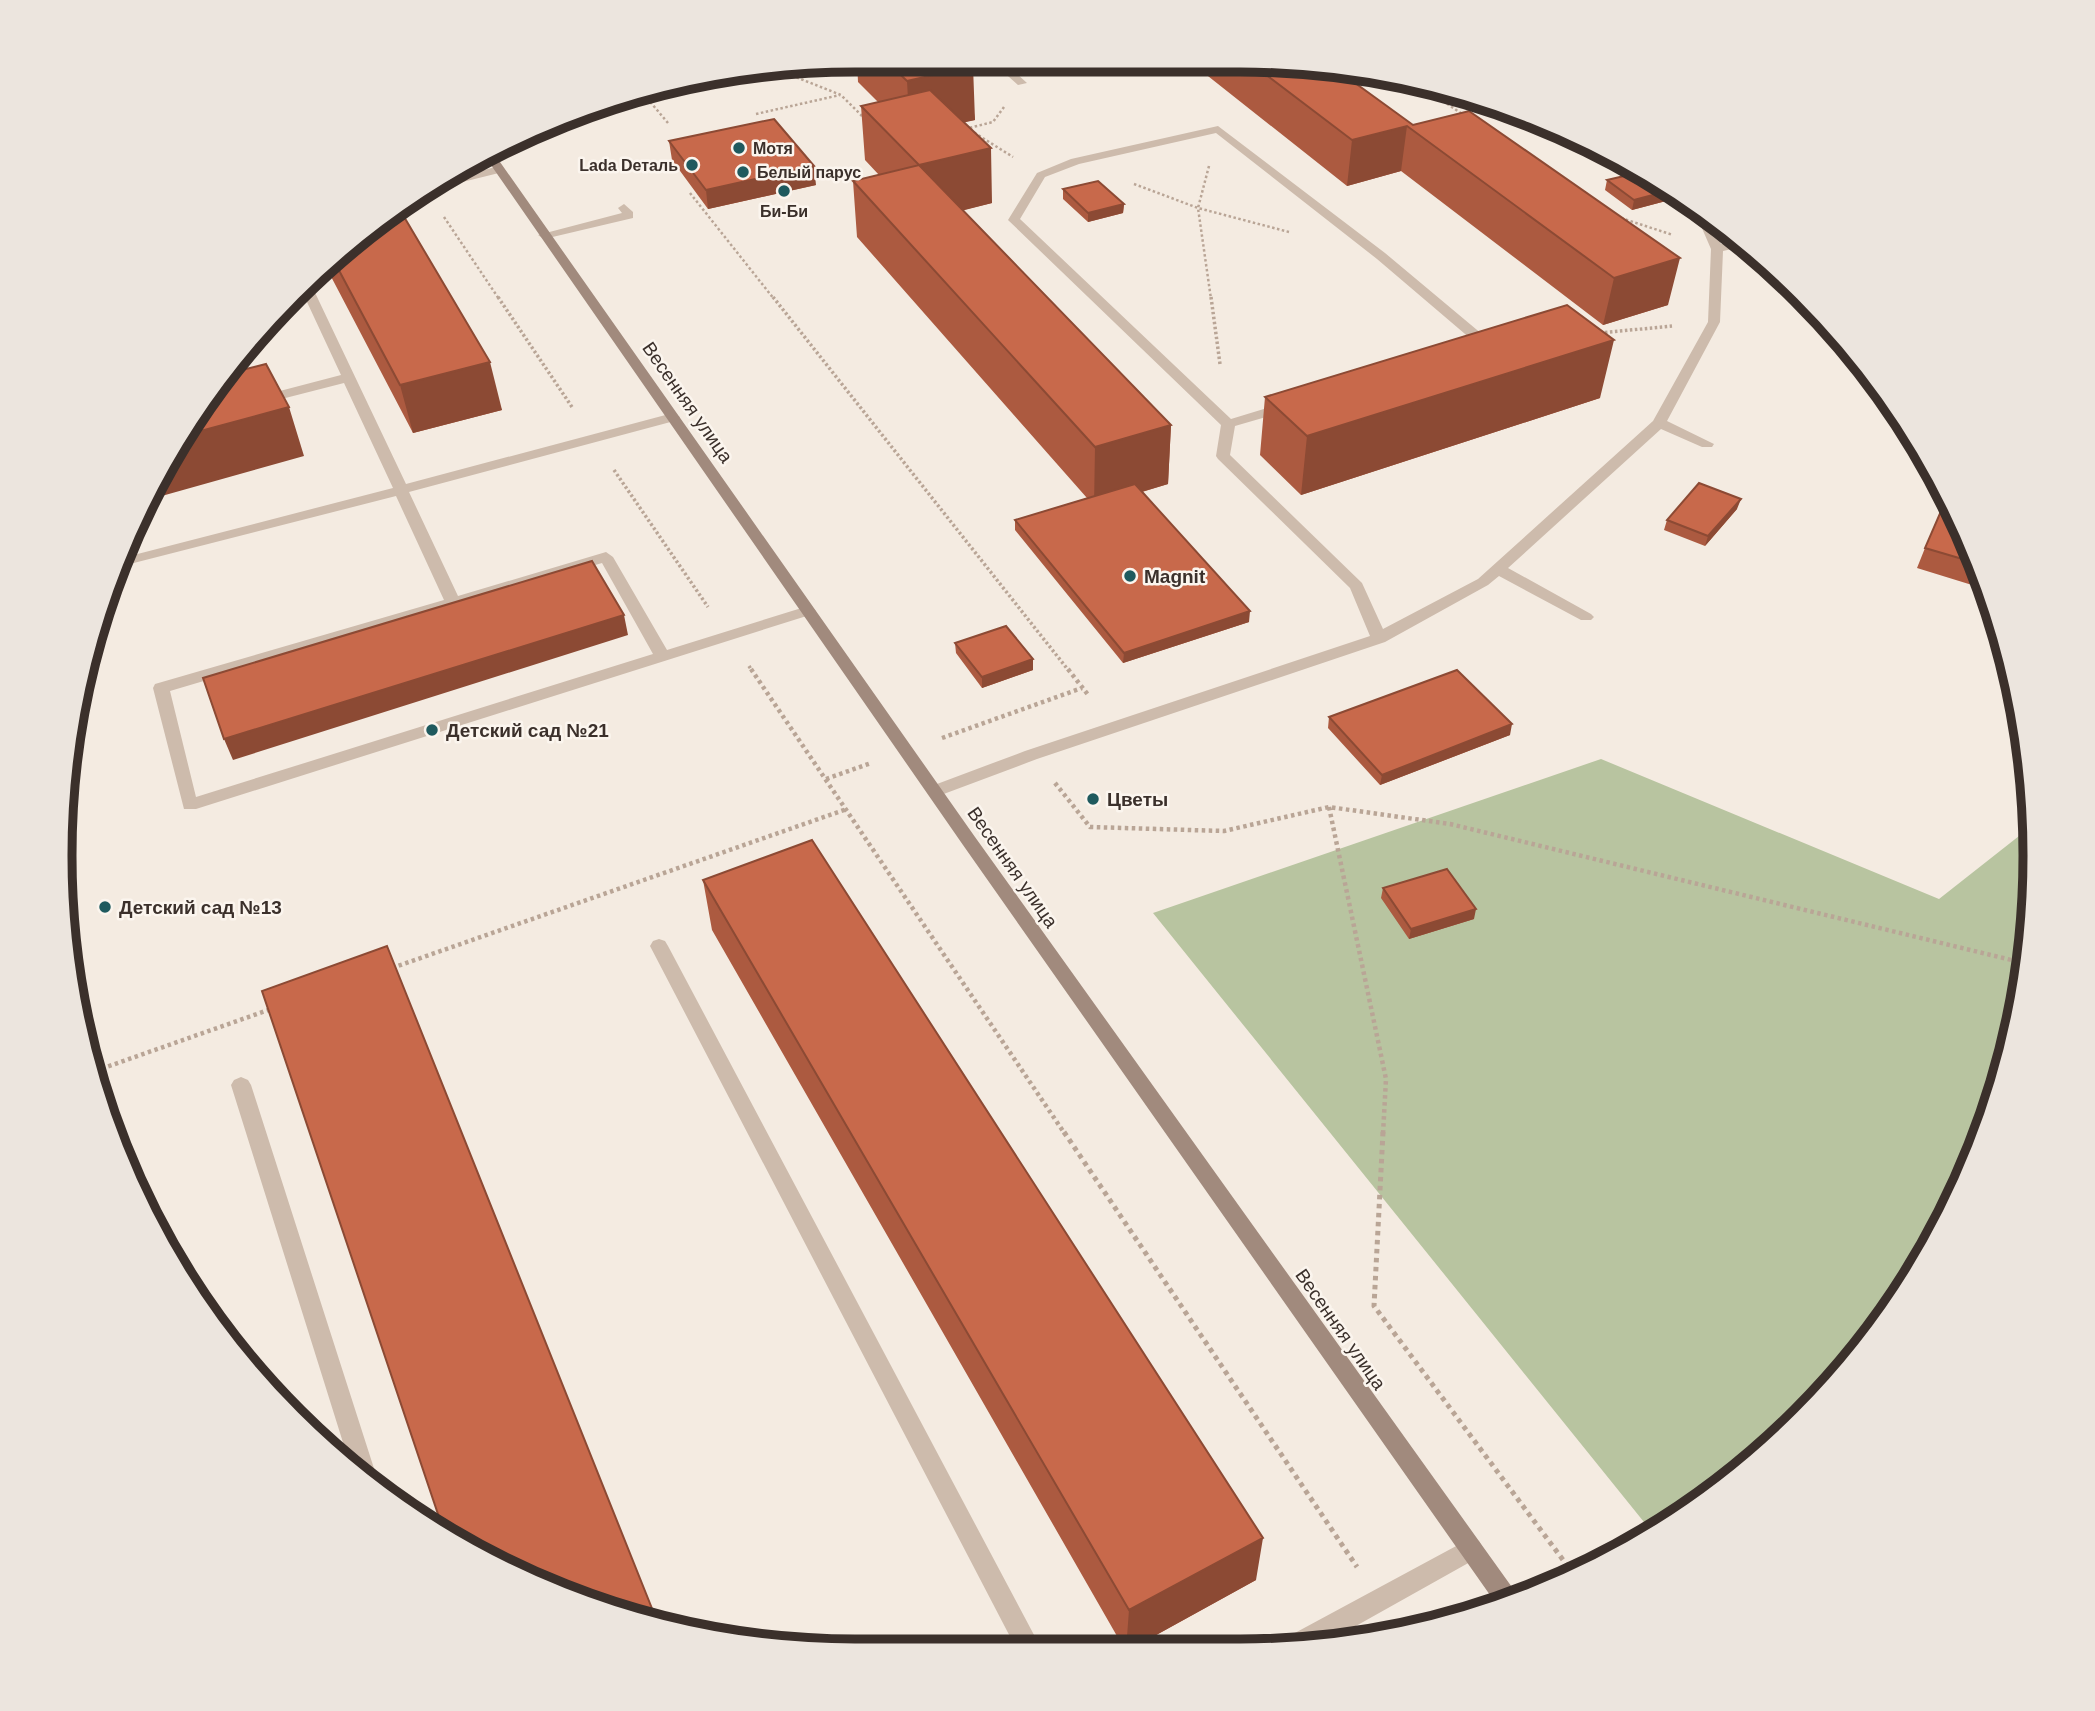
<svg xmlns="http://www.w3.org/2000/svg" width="2095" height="1711" font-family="Arial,sans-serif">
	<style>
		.green { fill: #b8c4a0 }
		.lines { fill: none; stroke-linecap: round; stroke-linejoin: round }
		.path-far3 { stroke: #b9a596; stroke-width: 2.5; stroke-dasharray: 2.5 2.5; stroke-linecap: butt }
		.path-far2 { stroke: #b9a596; stroke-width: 3.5; stroke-dasharray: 2.5 2.5; stroke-linecap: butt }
		.path-far1 { stroke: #b9a596; stroke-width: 4.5; stroke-dasharray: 3.5 3.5; stroke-linecap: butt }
		.path { stroke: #b9a596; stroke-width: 5; stroke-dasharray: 4.5 4.5; stroke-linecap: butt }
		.lane { fill: #cdbbac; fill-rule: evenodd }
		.secondary { fill: #a18a7d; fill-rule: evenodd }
		.wall { fill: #ac5a40 }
		.shaded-wall { fill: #8c4a34 }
		.building { fill: #c8694b; stroke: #8c4a34; stroke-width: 2 }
		.poi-dot { fill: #1f5a5e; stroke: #fbf5ee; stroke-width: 2.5 }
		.labels { text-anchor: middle; stroke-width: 5; stroke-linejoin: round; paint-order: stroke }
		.far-poi-label { font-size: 16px; font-weight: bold; fill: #3b302b; stroke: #fbf5ee; text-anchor: start }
		.street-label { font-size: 19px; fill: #3b302b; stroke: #fbf5ee }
		.poi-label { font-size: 19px; font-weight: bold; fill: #3b302b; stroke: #fbf5ee; text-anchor: start }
		.rim { fill: none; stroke: #3b302b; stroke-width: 9 }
	</style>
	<rect width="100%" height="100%" fill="#f4ebe1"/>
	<path class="green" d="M 1601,759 L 1939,899 L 2033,825 L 2029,960 L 1993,1112 L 1929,1254 L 1838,1381 L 1724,1487 L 1652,1532 L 1153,913 Z"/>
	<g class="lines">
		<path class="path-far3" d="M 778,70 L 841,95 L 864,118
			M 1414,81 L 1465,116
			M 756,114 L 840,95
			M 668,123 L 641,91 L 678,83
			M 965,129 L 993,122 L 1004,107
			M 970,130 L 1013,157
			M 1209,166 L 1198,208 L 1211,299
			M 1134,184 L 1198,208 L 1289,232
			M 690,193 L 774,299
			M 444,217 L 499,299
			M 1621,218 L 1673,235"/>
		<path class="path-far2" d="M 498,297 L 572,407
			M 773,297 L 1069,671
			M 1211,297 L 1220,364
			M 1600,333 L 1672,326
			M 614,470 L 708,607
			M 749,666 L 752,671"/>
		<path class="path-far1" d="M 751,669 L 1065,1134
			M 1068,669 L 1089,696
			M 942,738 L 1082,688
			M 826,779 L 871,763
			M 1055,783 L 1090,827 L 1224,831 L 1329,807 L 1450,824 L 2028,964
			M 1329,807 L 1386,1079 L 1383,1134
			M 392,968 L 847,809
			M 95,1071 L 274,1008"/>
		<path class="path" d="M 1064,1132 L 1357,1567
			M 1383,1132 L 1374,1306 L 1575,1576"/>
		<path class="lane" d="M 990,60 L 1002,60 L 1027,83 L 1018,85 Z
			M 1218,126 L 1385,253 L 1495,345 L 1495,351 L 1485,351 L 1377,259 L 1216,133 L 1079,164 L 1045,177 L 1020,219 L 1231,419 L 1280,404 L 1290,404 L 1290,410 L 1235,426 L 1230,455 L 1362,583 L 1383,629 L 1478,579 L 1653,421 L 1708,322 L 1711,249 L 1701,226 L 1700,214 L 1703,211 L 1712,219 L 1721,244 L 1738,240 L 1745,246 L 1723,251 L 1720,322 L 1667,421 L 1714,444 L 1712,447 L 1702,447 L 1661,429 L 1508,568 L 1591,614 L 1594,617 L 1591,620 L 1581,620 L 1499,576 L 1488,585 L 1385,642 L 1037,759 L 941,795 L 929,795 L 927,791 L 929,787 L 1025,751 L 1370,636 L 1350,588 L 1218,459 L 1216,456 L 1221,425 L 1008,220 L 1037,173 L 1071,159 Z
			M 499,166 L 505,170 L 503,172 L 426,191 L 436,183 Z
			M 624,204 L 633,212 L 633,218 L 544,239 L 538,235 L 622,213 L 618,208 Z
			M 309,280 L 406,484 L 673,413 L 680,417 L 678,420 L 409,492 L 458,596 L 606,552 L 613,557 L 667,650 L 808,606 L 813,608 L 816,611 L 813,614 L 196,809 L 184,809 L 153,688 L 155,684 L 444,600 L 396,496 L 118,567 L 122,558 L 393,488 L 344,383 L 262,404 L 255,400 L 257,397 L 341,375 L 300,287 ZM 602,563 L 653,654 L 196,797 L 170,691 Z
			M 659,939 L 665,941 L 668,946 L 1042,1650 L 1017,1650 L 650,946 L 653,941 Z
			M 241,1077 L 248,1080 L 251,1085 L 379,1484 L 377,1490 L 351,1468 L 231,1085 L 234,1080 Z
			M 1471,1538 L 1479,1541 L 1483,1549 L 1479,1557 L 1322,1645 L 1277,1650 L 1280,1641 Z"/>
		<path class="secondary" d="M 493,152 L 975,837 L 1519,1597 L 1497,1605 L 963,845 L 484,155 Z"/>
	</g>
	<path class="wall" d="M 857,60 L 966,60 L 975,120 L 963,122 L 992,203 L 963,210 L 1171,425 L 1168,484 L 1142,492 L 1249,622 L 1123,663 L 1015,530 L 1015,520 L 1087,498 L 857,237 L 853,181 L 879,175 L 865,160 L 861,106 L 878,102 L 858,82 Z
		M 1189,61 L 1292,61 L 1413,125 L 1668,305 L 1603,325 L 1401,171 L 1347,186 Z
		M 669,141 L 816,185 L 708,209 L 672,160 Z
		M 1607,180 L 1666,201 L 1632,210 L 1605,190 Z
		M 1063,189 L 1124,204 L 1123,213 L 1088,222 L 1063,199 Z
		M 400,210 L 502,410 L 413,433 L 326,267 Z
		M 1265,397 L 1600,398 L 1301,495 L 1260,455 Z
		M 1954,504 L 1985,589 L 1917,568 L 1925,548 Z
		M 1737,509 L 1705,546 L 1664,530 L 1667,520 Z
		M 955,643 L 1033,670 L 982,688 L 956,653 Z
		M 1329,717 L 1510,735 L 1380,785 L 1328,728 Z
		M 703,880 L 1256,1580 L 1129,1650 L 1125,1650 L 712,930 Z
		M 1383,888 L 1474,919 L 1409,939 L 1381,898 Z"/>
	<path class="shaded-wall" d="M 973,66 L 975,120 L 910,135 L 907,81 Z
		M 1407,126 L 1401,171 L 1347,186 L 1352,140 Z
		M 991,148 L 992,203 L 922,221 L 919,165 Z
		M 814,166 L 816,185 L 708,209 L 706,190 Z
		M 1668,191 L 1666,201 L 1632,210 L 1634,200 Z
		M 1124,204 L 1123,213 L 1088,222 L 1088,213 Z
		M 1680,258 L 1668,305 L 1603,325 L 1614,278 Z
		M 1614,340 L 1600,398 L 1301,495 L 1307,436 Z
		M 490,362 L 502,410 L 413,433 L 400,385 Z
		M 289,407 L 304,456 L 151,499 L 182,436 Z
		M 1171,425 L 1168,484 L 1094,506 L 1095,447 Z
		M 1741,499 L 1737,509 L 1705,546 L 1708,536 Z
		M 1250,611 L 1249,622 L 1123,663 L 1124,653 Z
		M 624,615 L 628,635 L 233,760 L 224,739 Z
		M 1033,659 L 1033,670 L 982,688 L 982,677 Z
		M 1512,724 L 1510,735 L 1380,785 L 1382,775 Z
		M 1476,909 L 1474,919 L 1409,939 L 1411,929 Z
		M 1263,1538 L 1256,1580 L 1129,1650 L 1126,1650 L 1129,1610 Z"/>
	<path class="building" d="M 885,60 L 966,60 L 973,66 L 907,81 Z
		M 1248,61 L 1292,61 L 1333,67 L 1413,125 L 1469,111 L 1680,258 L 1614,278 L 1407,126 L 1352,140 Z
		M 930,90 L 991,148 L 919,165 L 861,106 Z
		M 774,119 L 814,166 L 706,190 L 669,141 Z
		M 919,165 L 1171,425 L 1095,447 L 853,181 Z
		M 1641,172 L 1668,191 L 1634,200 L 1607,180 Z
		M 1098,181 L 1124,204 L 1088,213 L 1063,189 Z
		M 400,210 L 490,362 L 400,385 L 334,261 Z
		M 1567,305 L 1614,340 L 1307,436 L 1265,397 Z
		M 266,364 L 289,407 L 182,436 L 193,414 L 226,374 Z
		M 1699,483 L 1741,499 L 1708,536 L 1667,520 Z
		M 1135,484 L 1250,611 L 1124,653 L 1015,520 Z
		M 1948,495 L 1954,504 L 1976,563 L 1925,548 Z
		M 592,561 L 624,615 L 224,739 L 203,678 Z
		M 1006,626 L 1033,659 L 982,677 L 955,643 Z
		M 1457,670 L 1512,724 L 1382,775 L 1329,717 Z
		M 812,840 L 1263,1538 L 1129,1610 L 703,880 Z
		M 1447,869 L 1476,909 L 1411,929 L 1383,888 Z
		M 387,946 L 659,1626 L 650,1624 L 504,1570 L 444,1532 L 262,991 Z"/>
	<g class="poi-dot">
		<circle cx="739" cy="148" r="7"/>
		<circle cx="692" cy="165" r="7"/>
		<circle cx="743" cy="172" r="7"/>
		<circle cx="784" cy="191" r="7"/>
		<circle cx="1130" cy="576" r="7"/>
		<circle cx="432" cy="730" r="7"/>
		<circle cx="1093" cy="799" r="7"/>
		<circle cx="105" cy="907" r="7"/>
	</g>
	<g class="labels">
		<g class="far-poi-label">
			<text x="753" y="154">Мотя</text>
			<text x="678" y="171" text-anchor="end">Lada Dеталь</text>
			<text x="757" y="178">Белый парус</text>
			<text x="784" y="217" text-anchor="middle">Би-Би</text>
		</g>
		<g class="street-label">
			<text transform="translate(688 402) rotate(55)" y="7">Весенняя улица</text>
			<text transform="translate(1013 867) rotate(55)" y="7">Весенняя улица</text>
			<text transform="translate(1341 1329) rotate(55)" y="7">Весенняя улица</text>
		</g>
		<g class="poi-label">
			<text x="1144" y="583">Magnit</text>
			<text x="446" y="737">Детский сад №21</text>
			<text x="1107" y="806">Цветы</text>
			<text x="119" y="914">Детский сад №13</text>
		</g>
	</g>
	<path d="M0 0H2095V1711H0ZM855 72H1240A783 783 0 0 1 2023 855V856A783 783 0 0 1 1240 1639H855A783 783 0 0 1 72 856V855A783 783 0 0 1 855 72Z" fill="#ece5de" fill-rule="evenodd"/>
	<path class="rim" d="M855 72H1240A783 783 0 0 1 2023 855V856A783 783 0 0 1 1240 1639H855A783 783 0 0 1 72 856V855A783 783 0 0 1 855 72Z"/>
</svg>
